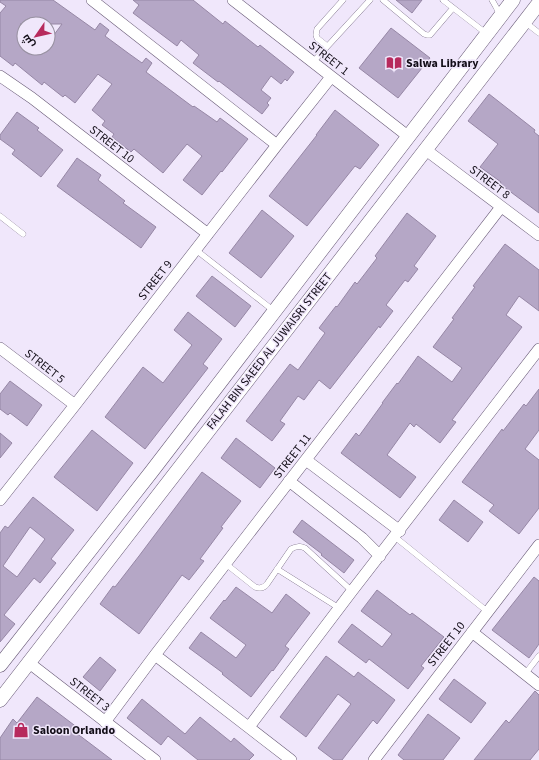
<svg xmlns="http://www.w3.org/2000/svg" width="539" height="760" font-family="'Source Sans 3',Cairo,sans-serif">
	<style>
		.building { fill: #b5a7c6; stroke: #9687a5; fill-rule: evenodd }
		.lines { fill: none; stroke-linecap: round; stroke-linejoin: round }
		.service-casing { stroke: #685a76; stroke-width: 6 }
		.minor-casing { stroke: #685a76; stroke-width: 12 }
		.tertiary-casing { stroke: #685a76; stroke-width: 15 }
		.service { stroke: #fff; stroke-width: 5.5 }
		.minor { stroke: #fff; stroke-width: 11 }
		.tertiary { stroke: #fff; stroke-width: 14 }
		.labels { text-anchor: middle; stroke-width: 3; stroke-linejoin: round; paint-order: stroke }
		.street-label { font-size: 12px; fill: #120d17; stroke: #f0e7fb }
		.poi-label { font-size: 12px; font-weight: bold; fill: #120d17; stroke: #f0e7fb; text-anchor: start }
	</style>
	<rect width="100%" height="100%" fill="#f0e7fb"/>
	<path class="building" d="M 0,0 L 53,0 L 95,30 L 100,23 L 109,30 L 105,36 L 128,53 L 142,63 L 146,58 L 152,63 L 146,72 L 193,107 L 194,106 L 217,122 L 220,118 L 248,139 L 236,154 L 222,172 L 221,171 L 202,195 L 183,180 L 202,156 L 187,144 L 163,173 L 134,149 L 131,152 L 112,137 L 114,134 L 102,125 L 105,121 L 92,110 L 112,84 L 99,75 L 98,74 L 75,103 L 65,95 L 63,97 L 44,82 L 42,85 L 15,63 L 13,66 L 0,56 L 0,13 L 6,6 L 0,2 ZM 20,24 L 62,24 L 48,43 L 48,48 L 24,48 L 24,27 Z
		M 133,0 L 193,0 L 223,24 L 225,21 L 258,47 L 260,45 L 294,72 L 287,81 L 285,79 L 281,84 L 271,76 L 261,90 L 271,98 L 267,103 L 269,105 L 262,114 L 219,81 L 218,82 L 193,63 L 199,55 L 181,40 L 177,46 L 133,13 L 139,5 Z
		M 396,0 L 422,0 L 412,13 Z
		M 391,28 L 430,58 L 398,98 L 359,68 Z
		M 489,94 L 535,130 L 534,132 L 539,136 L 539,213 L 500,184 L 501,182 L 480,167 L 498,144 L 468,121 Z
		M 335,110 L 379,145 L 360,169 L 355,166 L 307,226 L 269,196 L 317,135 L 316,135 Z
		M 17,112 L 39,128 L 37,130 L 63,150 L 41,177 L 12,154 L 15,150 L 0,139 L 0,135 Z
		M 77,158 L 101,175 L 98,180 L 125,201 L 123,203 L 156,227 L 141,248 L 57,186 Z
		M 262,210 L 294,236 L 261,278 L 229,253 Z
		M 407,213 L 436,236 L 414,266 L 418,269 L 408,282 L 405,280 L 386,305 L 393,311 L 380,328 L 379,326 L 330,389 L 319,380 L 304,400 L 298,396 L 280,421 L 285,424 L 272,441 L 246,421 L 290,364 L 298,370 L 325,333 L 319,328 L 336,306 L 337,307 L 355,282 L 357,284 L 377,258 L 375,256 Z
		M 505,244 L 539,270 L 539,311 L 519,296 L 506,315 L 522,327 L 452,420 L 456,422 L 440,443 L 416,424 L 414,427 L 410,423 L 387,455 L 416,477 L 400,498 L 341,453 L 356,433 L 359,436 L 383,403 L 382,403 L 397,383 L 398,384 L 418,356 L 452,382 L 462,368 L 433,347 L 454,319 L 452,318 L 475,287 L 473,286 Z
		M 212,276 L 251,306 L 235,327 L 196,296 Z
		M 188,312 L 222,339 L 203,364 L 208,368 L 145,449 L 105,417 L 143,367 L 163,383 L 192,345 L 174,330 Z
		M 10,381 L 42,405 L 27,426 L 10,413 L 8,415 L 0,409 L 0,394 Z
		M 539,389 L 539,430 L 525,449 L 539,460 L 539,508 L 519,534 L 489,511 L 494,505 L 462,482 L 502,429 L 503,431 L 524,404 L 526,406 Z
		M 92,430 L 133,463 L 97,511 L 54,477 Z
		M 0,433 L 12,443 L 0,458 Z
		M 236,438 L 275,468 L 260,488 L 221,458 Z
		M 202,472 L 241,501 L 221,527 L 223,528 L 200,559 L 204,561 L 189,580 L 182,575 L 139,634 L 100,604 L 113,586 L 115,587 L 139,556 Z
		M 33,497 L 74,530 L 51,559 L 56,563 L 40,583 L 34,578 L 4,615 L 15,624 L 0,642 L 0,533 L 5,526 L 8,528 ZM 30,527 L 45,539 L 17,577 L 3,566 Z
		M 454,500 L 483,522 L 468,542 L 439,520 Z
		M 302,520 L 354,560 L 344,573 L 321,555 L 322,554 L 293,532 Z
		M 534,577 L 539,581 L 539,644 L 529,658 L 492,630 Z
		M 236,587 L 272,613 L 286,594 L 310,613 L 285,646 L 289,649 L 273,671 L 272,670 L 251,697 L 222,674 L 223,673 L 189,648 L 201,632 L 236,658 L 246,645 L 210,618 L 224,600 L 225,601 Z
		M 377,590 L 410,615 L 412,613 L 444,637 L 421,666 L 424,668 L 408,689 L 369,659 L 366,663 L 338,642 L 352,624 L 382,647 L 392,634 L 361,611 Z
		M 326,656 L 354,677 L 358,672 L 395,700 L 377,724 L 373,720 L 342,760 L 334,760 L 318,748 L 351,704 L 338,694 L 306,737 L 280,717 Z
		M 100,657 L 116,670 L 100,691 L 83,677 Z
		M 454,679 L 486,703 L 471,723 L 439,699 Z
		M 535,691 L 539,695 L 539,749 L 530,760 L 474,760 L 506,720 L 509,723 Z
		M 37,697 L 78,728 L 75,732 L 112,760 L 0,760 L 0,738 L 13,719 L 17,723 Z
		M 142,699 L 185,734 L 200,717 L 231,742 L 234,738 L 254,755 L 249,760 L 198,760 L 168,736 L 161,745 L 127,718 Z
		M 428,714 L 460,738 L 443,760 L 404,760 L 398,755 Z"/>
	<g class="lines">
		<defs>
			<path id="service" d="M 383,0 L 424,34 L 427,35 L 430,35 L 453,8
				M 443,0 L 487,34
				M 492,0 L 496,7 L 500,15
				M 525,22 L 539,33
				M 327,46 L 317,38 L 316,35 L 317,29 L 343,0
				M 313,62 L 370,0
				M 0,216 L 23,234
				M 196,250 L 274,311
				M 395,537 L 488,612
				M 226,564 L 255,587 C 260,589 264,588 267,584 L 291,549 C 297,546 300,546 305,548 L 352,591
				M 277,569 L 339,608
				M 525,674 L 539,656"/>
			<path id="minor" d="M 92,0 L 277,145
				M 233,0 L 409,137
				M 0,76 L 32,98 L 208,234
				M 426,150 L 539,235
				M 0,348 L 75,405
				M 306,460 L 400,531
				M 289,481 L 362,538 L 380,556
				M 0,500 L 75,405 L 277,145 L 331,77
				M 472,632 L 539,685
				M 155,655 L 291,760
				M 28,662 L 155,760
				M 105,722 L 155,655 L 501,207
				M 249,727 L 352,591 L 539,349
				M 374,760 L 539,545"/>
			<path id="tertiary" d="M 0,665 L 152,471 L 513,0
				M 0,700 L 539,3"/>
		</defs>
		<use href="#service" class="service-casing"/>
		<use href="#minor" class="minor-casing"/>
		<use href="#tertiary" class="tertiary-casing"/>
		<use href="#service" class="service"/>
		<use href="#minor" class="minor"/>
		<use href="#tertiary" class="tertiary"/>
	</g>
	<defs>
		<symbol id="library-bare" viewBox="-9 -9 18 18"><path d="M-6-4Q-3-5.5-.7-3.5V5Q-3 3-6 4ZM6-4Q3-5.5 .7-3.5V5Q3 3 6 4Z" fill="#b72a5d" stroke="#f0e7fb" stroke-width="2.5" paint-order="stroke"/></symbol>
		<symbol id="shop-bare" viewBox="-9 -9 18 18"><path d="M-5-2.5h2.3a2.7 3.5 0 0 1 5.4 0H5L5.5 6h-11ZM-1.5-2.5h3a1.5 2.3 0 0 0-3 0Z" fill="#b72a5d" stroke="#f0e7fb" stroke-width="2.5" paint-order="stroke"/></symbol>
	</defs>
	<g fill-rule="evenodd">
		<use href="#library-bare" x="383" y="52" width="22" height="22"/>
		<use href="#shop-bare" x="10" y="719" width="22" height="22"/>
	</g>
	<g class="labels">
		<g class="street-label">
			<text transform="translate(329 58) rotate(38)" y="4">STREET 1</text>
			<text transform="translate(112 144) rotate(38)" y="4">STREET 10</text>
			<text transform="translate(490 182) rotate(37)" y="4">STREET 8</text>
			<text transform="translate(155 280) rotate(-52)" y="4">STREET 9</text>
			<text transform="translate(269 351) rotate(-52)" y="4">FALAH BIN SAEED AL JUWAISRI STREET</text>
			<text transform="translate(45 366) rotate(38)" y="4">STREET 5</text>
			<text transform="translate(292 456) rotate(-52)" y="4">STREET 11</text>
			<text transform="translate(446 644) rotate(-52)" y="4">STREET 10</text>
			<text transform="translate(90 694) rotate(38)" y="4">STREET 3</text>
		</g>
		<g class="poi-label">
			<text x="406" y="67">Salwa Library</text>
			<text x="33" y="734">Saloon Orlando</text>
		</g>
	</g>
	<g transform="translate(36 36) rotate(236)"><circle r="19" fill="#f0e7fb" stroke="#9790a0"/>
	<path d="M0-3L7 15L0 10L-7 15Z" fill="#b72a5d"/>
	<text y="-6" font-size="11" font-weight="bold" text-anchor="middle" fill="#120d17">ش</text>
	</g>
</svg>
